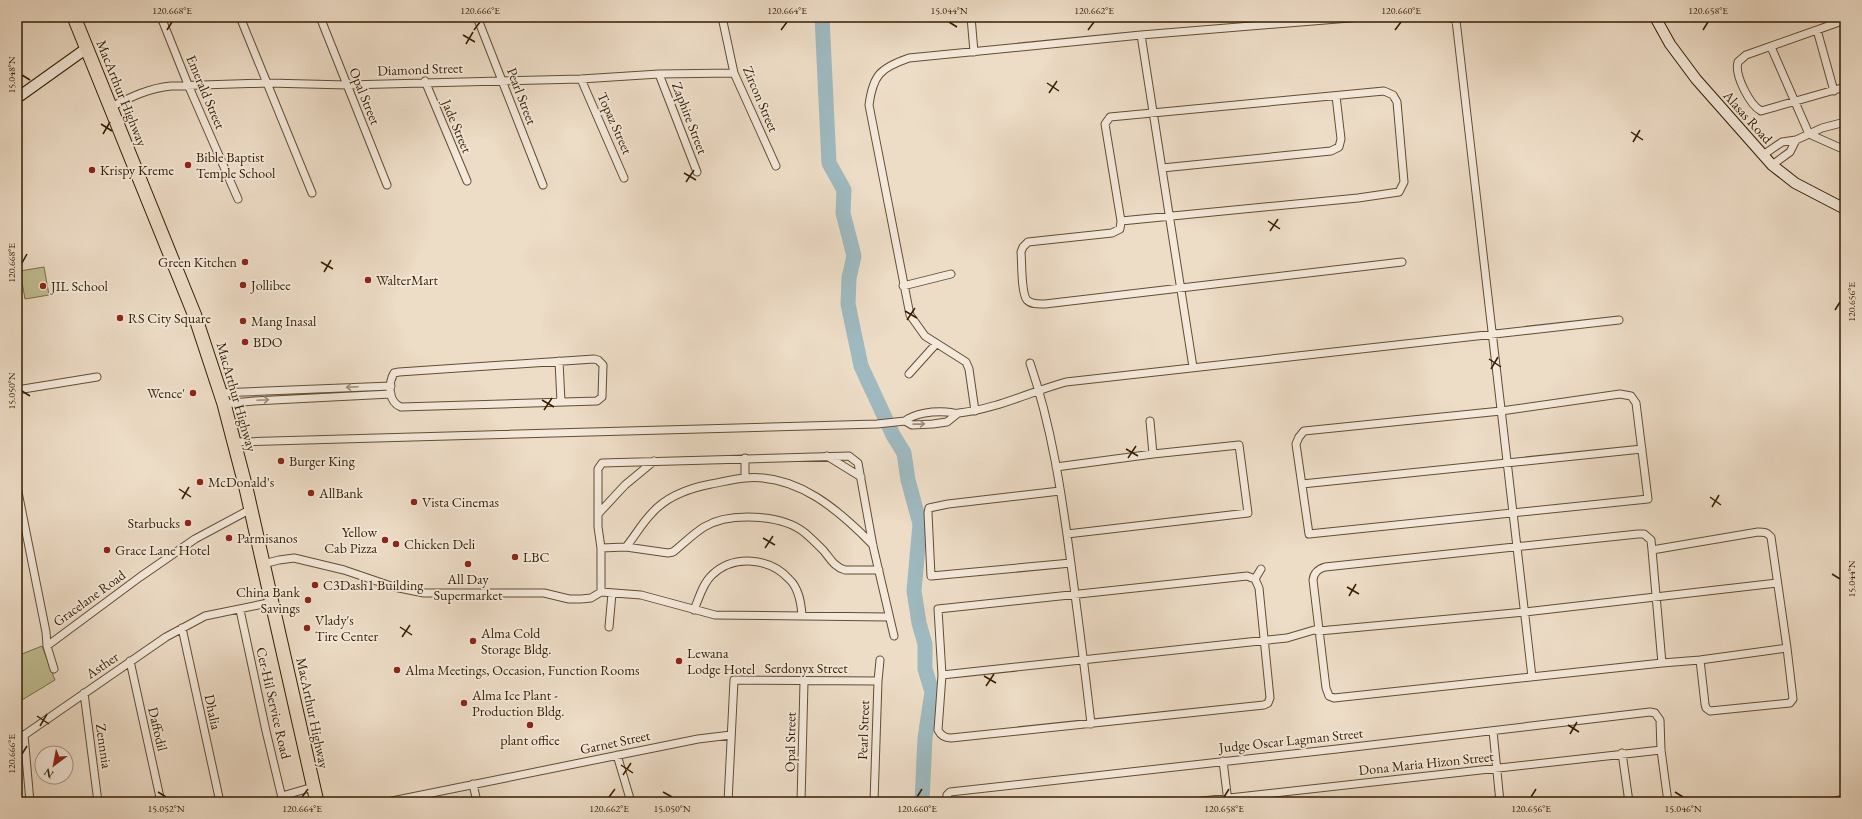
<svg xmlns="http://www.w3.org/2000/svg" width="1862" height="819" font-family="'EB Garamond',serif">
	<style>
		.green { fill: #bfbe91; stroke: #7a6e49 }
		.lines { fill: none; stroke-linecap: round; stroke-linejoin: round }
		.river { stroke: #9eb9bf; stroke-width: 15 }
		.street-casing { stroke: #634d32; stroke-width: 9 }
		.secondary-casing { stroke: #351d01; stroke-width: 12 }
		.highway-casing { stroke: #351d01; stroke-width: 15 }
		.street { stroke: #f3e8da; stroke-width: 7 }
		.secondary { stroke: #f3e8da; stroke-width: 10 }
		.highway { stroke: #eddcc6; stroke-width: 13 }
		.oneway { stroke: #9e8d78 }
		.ticks { fill: none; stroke: #351d01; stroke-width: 1.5 }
		.poi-dot { fill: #8f2418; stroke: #f3e8da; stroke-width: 1.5 }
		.labels { text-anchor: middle; stroke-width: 3.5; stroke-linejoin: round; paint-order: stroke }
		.street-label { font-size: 14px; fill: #351d01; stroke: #f3e8da }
		.poi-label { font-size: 14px; fill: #351d01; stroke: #f3e8da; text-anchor: start }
		.neatline { fill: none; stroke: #351d01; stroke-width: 1.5 }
		.ticks-label { font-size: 10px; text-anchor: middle; fill: #351d01 }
	</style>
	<rect width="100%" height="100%" fill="#eddcc6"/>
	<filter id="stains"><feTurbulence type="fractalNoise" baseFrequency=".005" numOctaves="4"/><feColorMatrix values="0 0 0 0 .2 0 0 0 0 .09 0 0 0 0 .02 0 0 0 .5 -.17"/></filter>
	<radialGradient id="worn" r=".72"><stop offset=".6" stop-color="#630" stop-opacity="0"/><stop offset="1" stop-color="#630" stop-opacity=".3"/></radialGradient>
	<path class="green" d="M 44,267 L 49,295 L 25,299 L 20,271 Z
		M 42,646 L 55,680 L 17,703 L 17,656 Z"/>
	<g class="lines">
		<path class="river" d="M 822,17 L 829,163 L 844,190 L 843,213 L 854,256 L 849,278 L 848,304 L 861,366 L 893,435 L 904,453 L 908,480 L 920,524 L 914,591 L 919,623 L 925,644 L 925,669 L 932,692 L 925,738 L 922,802"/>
		<defs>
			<path id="street" d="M 161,17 L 189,87 L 238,199
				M 240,17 L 312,193
				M 320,17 L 387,185
				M 477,17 L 543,185
				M 722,17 L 734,73 L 776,166
				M 971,17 L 974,52
				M 1448,17 L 1456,20 L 1462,17
				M 1456,20 L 1532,677
				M 1845,20 L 1746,55 L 1738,62 C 1734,75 1750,105 1761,111 L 1845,87
				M 1817,30 L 1834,91
				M 1141,35 L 1193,367
				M 1771,47 L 1809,134 L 1845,150
				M 659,74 L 697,172
				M 581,79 L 624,178
				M 425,81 L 467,181
				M 111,107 C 131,97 149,88 171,86 L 268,83 L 347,85 L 581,79 L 659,74 L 734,73
				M 1763,155 L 1782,142 L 1796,140 L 1822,128 L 1845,122
				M 1772,165 L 1790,152 L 1796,140
				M 1162,168 L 1331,151 L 1339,147 L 1341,139 L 1336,96
				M 1121,221 L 1358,198 L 1399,192 L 1404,182 L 1397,102 L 1393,95 L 1384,91 L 1110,117 L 1105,124 L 1121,221 L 1120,229 L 1112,233 L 1028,242 L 1023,247 L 1021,252 C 1022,262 1021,293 1027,300 C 1032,305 1039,304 1045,304 L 1402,262
				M 903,286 L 951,274
				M 594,359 L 598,360 L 603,365 L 602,397 L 597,401 L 401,407 C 388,402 388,384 394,373 L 399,372 Z
				M 559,361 L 561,402
				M 1030,363 C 1052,427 1062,496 1071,564 C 1078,617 1085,670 1091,724
				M 909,374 L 936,344
				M 17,390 L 97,377
				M 220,393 L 391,386
				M 1620,394 L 1631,396 L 1636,403 L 1648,499 L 1309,534 L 1296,444 L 1299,437 L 1304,431 L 1501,411 Z
				M 224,404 L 254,401 L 391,394
				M 975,411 L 969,369 L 966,362 L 925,336 L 910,315 L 869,105 C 873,75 880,68 909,58 L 1141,35 L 1362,17
				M 905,421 C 915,413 933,411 947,412 C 951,412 955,414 959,413 C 996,409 1030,392 1066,382 L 1619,320
				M 1150,421 L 1153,454
				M 234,442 L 877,424 L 905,421 L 912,425 L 933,424 L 947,422 L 957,414
				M 827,456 L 861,477
				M 1056,467 L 1153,454 L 1239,445 L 1248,513 L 1067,534
				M 745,478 L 745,458
				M 1302,484 L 1642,449
				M 17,487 L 46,632 L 47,646 L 54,669
				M 1060,491 L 948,504 L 929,508 L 928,513 L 931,576 L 1071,563
				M 599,513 L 625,485 L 654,461
				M 626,547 C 635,536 642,523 652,513 C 667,496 690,488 711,484 C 722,482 734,479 745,478 C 797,473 840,511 873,545
				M 601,548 L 626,547 L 668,553 L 673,552 C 683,544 693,534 704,527 C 729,512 782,514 805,533 C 811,538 817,544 823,550 C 830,558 834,567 845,570 L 879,570
				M 1652,550 L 1758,532 C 1764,532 1767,532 1771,537 L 1787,648 L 1700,660 L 1662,663 L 1334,698 L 1329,696 L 1326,688 L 1313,580 C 1314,572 1318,569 1325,567 L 1638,534 L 1644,534 L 1651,540 L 1652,550 L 1662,663
				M 263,564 L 279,560 L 294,558 L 344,570 L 394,587 L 424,593 L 544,593 L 569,599 L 581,599 L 591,598 L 601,592 L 641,595 L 715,615 L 888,617
				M 1247,576 L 1255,579 L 1259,588 L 1270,698 L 1268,703 L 1264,705 L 951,738 C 945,738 941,736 938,730 L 942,675 L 938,609 Z
				M 1255,579 L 1261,569
				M 601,592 L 601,548 L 598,527 L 598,469 L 602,463 L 849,456 L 858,463 L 873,546 L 894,636
				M 240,610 L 266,731 L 283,802
				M 694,610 C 699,598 703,583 712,575 C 734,554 770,558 789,579 C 799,588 801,603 802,615
				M 609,627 L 612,593
				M 182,628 L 220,802
				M 47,646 L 140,577 L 195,539 L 251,509
				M 1700,660 L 1705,704 L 1706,708 L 1710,711 L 1790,703 L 1793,699 L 1787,648
				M 130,661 L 161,802
				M 942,675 L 1287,638 L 1314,630 L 1319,631 L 1525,612 L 1777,583
				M 84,693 L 98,802
				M 1493,731 L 1500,802
				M 24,735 L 30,802
				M 17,740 L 166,637 L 205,616 L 273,602
				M 1622,753 L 1629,802
				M 617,755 L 631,802
				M 1223,761 L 1228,802
				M 473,784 L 477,802
				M 282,796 L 313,787
				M 387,802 L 698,739 L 731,735
				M 728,802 L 734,680 L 878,681
				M 801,802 L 804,682
				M 874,802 L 878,681 L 880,660
				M 946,802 L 947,795 L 950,792 L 1337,749 L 1650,712 L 1655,713 L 1660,720 L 1661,750 L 1668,802
				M 1193,802 L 1661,750
				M 1829,802 L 1845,799"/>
			<path id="secondary" d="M 1655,17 L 1670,44 L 1696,79 L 1772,165 L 1795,183 L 1845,209
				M 17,98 L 87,48"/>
			<path id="highway" d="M 74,17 L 195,316 L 224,404 L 246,488 L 317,802"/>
		</defs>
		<use href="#street" class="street-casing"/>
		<use href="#secondary" class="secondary-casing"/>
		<use href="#highway" class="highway-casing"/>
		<use href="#street" class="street"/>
		<use href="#secondary" class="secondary"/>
		<use href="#highway" class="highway"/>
	</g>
	<defs><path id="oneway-shaft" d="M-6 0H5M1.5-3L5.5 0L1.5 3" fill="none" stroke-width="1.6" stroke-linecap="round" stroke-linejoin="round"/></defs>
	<g class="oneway">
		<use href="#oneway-shaft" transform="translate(352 387) rotate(177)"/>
		<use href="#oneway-shaft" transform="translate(263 400) rotate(-3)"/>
		<use href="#oneway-shaft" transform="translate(919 424) rotate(-1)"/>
	</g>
	<path class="ticks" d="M 949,22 L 957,27M 167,30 L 172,22M 474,30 L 480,22M 781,30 L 787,22M 1088,30 L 1094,22M 1395,30 L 1401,22M 1703,30 L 1708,22M 463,35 L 475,42M 466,44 L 473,32M 22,75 L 30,80M 1047,83 L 1059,91M 1049,93 L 1057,81M 101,124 L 112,131M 1631,132 L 1643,140M 103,134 L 110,122M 1633,142 L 1640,130M 684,173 L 696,180M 686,182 L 694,170M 1268,221 L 1280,229M 1270,231 L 1278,219M 321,262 L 333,269M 22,263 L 27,254M 324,272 L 331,260M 1835,310 L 1840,302M 905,311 L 917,318M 907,320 L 915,308M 1489,359 L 1501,367M 1491,369 L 1498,357M 22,391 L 30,396M 542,400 L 554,407M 544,410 L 552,398M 1126,449 L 1138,456M 1128,458 L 1136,446M 179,489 L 191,497M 1710,497 L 1721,505M 182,499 L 189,487M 1712,507 L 1719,495M 763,538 L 775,545M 765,548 L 773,536M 1832,574 L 1840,579M 1347,587 L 1359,594M 1349,596 L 1356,584M 400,627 L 412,635M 402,637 L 410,625M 984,676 L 996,683M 986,686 L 994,674M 37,716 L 49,724M 1568,725 L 1579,732M 40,726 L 47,714M 1570,734 L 1577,722M 22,754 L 27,746M 621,765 L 633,773M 623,775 L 631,763M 158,792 L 166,797M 663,792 L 672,797M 1675,792 L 1683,797M 302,797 L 308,789M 609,797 L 615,789M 917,797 L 922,789M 1224,797 L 1229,789M 1531,797 L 1536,789"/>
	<g class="poi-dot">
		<circle cx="188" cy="165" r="4"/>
		<circle cx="92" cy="170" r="4"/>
		<circle cx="245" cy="262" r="4"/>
		<circle cx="368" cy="280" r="4"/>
		<circle cx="243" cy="285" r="4"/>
		<circle cx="43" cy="286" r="4"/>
		<circle cx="120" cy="318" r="4"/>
		<circle cx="243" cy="321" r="4"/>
		<circle cx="245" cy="342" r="4"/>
		<circle cx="193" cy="393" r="4"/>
		<circle cx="281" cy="461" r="4"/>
		<circle cx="200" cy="482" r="4"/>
		<circle cx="311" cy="493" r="4"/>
		<circle cx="414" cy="502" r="4"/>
		<circle cx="188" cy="523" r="4"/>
		<circle cx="229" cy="538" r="4"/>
		<circle cx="385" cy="540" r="4"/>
		<circle cx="396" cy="544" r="4"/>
		<circle cx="107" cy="550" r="4"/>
		<circle cx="515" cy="557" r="4"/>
		<circle cx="468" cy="564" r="4"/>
		<circle cx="315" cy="585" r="4"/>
		<circle cx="308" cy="600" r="4"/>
		<circle cx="307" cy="628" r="4"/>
		<circle cx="473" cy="641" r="4"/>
		<circle cx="679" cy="661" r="4"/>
		<circle cx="397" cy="670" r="4"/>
		<circle cx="464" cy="703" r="4"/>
		<circle cx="530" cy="725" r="4"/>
	</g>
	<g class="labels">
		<g class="street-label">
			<text transform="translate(420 69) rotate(-2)" y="5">Diamond Street</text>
			<text transform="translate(206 92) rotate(67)" y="5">Emerald Street</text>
			<text transform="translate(122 93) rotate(68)" y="5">MacArthur Highway</text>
			<text transform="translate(365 96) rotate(68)" y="5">Opal Street</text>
			<text transform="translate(522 96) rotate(69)" y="5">Pearl Street</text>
			<text transform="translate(761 99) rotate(67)" y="5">Zircon Street</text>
			<text transform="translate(1748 117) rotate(48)" y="5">Alasas Road</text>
			<text transform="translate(690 118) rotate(69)" y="5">Zaphire Street</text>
			<text transform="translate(615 123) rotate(66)" y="5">Topaz Street</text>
			<text transform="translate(457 126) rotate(67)" y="5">Jade Street</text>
			<text transform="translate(237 397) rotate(74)" y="5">MacArthur Highway</text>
			<text transform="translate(89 598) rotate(-36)" y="5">Gracelane Road</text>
			<text transform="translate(102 665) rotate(-34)" y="5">Asther</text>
			<text x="806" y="673">Serdonyx Street</text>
			<text transform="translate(274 703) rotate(77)" y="5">Cer-Hil Service Road</text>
			<text transform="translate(213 712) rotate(78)" y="5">Dhalia</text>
			<text transform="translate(313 713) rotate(78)" y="5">MacArthur Highway</text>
			<text transform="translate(158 729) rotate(77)" y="5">Daffodil</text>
			<text transform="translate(863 730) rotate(-88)" y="5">Pearl Street</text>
			<text transform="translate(1291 740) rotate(-6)" y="5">Judge Oscar Lagman Street</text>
			<text transform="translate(615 742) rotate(-12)" y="5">Garnet Street</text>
			<text transform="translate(790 742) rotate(-89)" y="5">Opal Street</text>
			<text transform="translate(104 746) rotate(82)" y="5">Zennnia</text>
			<text transform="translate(1426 763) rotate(-6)" y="5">Dona Maria Hizon Street</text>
		</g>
		<g class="poi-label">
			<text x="196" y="162">Bible Baptist<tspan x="196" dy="16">Temple School</tspan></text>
			<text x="100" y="175">Krispy Kreme</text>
			<text x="237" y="267" text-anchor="end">Green Kitchen</text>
			<text x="376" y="285">WalterMart</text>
			<text x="251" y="290">Jollibee</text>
			<text x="51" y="291">JIL School</text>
			<text x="128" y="323">RS City Square</text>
			<text x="251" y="326">Mang Inasal</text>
			<text x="253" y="347">BDO</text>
			<text x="185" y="398" text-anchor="end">Wence'</text>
			<text x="289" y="466">Burger King</text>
			<text x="208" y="487">McDonald's</text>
			<text x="319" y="498">AllBank</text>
			<text x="422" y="507">Vista Cinemas</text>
			<text x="180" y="528" text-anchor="end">Starbucks</text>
			<text x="377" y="537" text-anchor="end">Yellow<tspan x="377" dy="16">Cab Pizza</tspan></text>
			<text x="237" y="543">Parmisanos</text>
			<text x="404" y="549">Chicken Deli</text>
			<text x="115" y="555">Grace Lane Hotel</text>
			<text x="523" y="562">LBC</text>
			<text x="468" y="584" text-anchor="middle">All Day<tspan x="468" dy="16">Supermarket</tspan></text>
			<text x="323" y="590">C3Dash1 Building</text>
			<text x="300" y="597" text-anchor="end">China Bank<tspan x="300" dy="16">Savings</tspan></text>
			<text x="315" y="625">Vlady's<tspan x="315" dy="16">Tire Center</tspan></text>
			<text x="481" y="638">Alma Cold<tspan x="481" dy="16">Storage Bldg.</tspan></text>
			<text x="687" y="658">Lewana<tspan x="687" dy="16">Lodge Hotel</tspan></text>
			<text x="405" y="675">Alma Meetings, Occasion, Function Rooms</text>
			<text x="472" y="700">Alma Ice Plant -<tspan x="472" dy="16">Production Bldg.</tspan></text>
			<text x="530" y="745" text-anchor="middle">plant office</text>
		</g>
	</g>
	<rect width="1862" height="819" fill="none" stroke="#eddcc6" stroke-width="44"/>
	<g transform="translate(54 765) rotate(212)"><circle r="19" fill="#f3e8da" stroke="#a79783"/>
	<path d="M0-3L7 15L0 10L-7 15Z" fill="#8f2418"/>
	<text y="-6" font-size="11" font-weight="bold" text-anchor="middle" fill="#351d01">N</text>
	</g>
	<rect x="22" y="22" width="1818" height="775" class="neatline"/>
	<g class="ticks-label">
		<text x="172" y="14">120.668°E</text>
		<text x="480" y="14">120.666°E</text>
		<text x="787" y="14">120.664°E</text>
		<text x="949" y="14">15.044°N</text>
		<text x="1094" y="14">120.662°E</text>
		<text x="1401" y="14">120.660°E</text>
		<text x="1708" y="14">120.658°E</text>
		<text transform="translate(11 75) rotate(-90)" y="4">15.048°N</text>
		<text transform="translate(11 263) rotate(-90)" y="4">120.668°E</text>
		<text transform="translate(1851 302) rotate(-90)" y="4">120.656°E</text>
		<text transform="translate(11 391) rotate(-90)" y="4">15.050°N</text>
		<text transform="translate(1851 579) rotate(-90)" y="4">15.044°N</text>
		<text transform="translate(11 754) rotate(-90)" y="4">120.666°E</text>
		<text x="166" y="812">15.052°N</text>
		<text x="302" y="812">120.664°E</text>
		<text x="609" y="812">120.662°E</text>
		<text x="672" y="812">15.050°N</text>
		<text x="917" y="812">120.660°E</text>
		<text x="1224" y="812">120.658°E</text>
		<text x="1531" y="812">120.656°E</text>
		<text x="1683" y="812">15.046°N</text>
	</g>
	<rect width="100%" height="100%" filter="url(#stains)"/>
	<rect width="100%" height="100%" fill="url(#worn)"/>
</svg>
